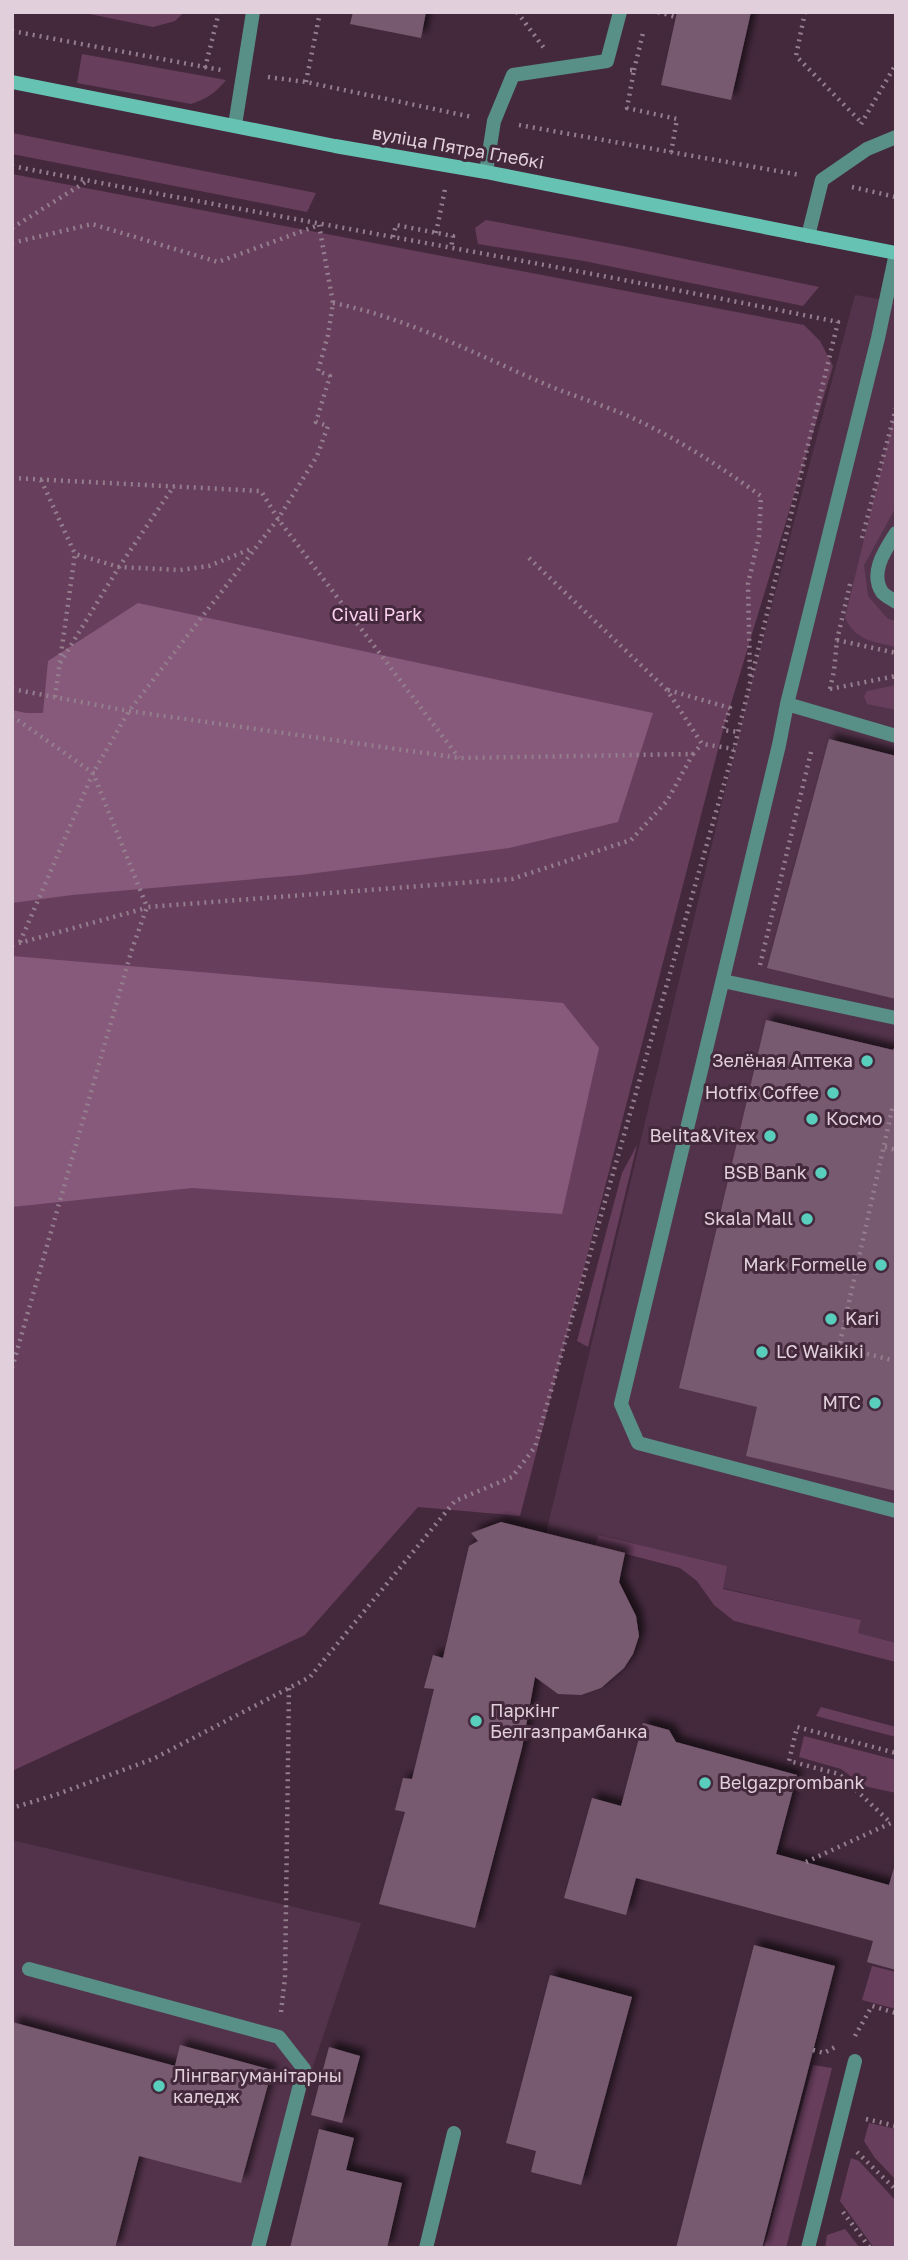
<svg xmlns="http://www.w3.org/2000/svg" width="908" height="2260" font-family="'Golos Text',sans-serif">
	<style>
		.built { fill: #53334b }
		.green { fill: #683e5d }
		.forest { fill: #875a7b }
		.building { fill: #785a70; filter: url(#shadow) }
		.lines { fill: none; stroke-linecap: round; stroke-linejoin: round }
		.path { stroke: #947e8e; stroke-width: 4.5; stroke-dasharray: 2 5; stroke-linecap: butt }
		.lane { stroke: #588f86; stroke-width: 14 }
		.secondary { stroke: #66c3b4; stroke-width: 14 }
		.poi-dot { fill: #5acebd; stroke: #44293d; stroke-width: 2.5 }
		.labels { text-anchor: middle; stroke-width: 6; stroke-linejoin: round; paint-order: stroke }
		.street-label { font-size: 18px; fill: #e1d0dc; stroke: #44293d }
		.park-label { font-size: 18px; fill: #fbd0ef; stroke: #44293d }
		.poi-label { font-size: 18px; fill: #e1d0dc; stroke: #44293d; text-anchor: end }
	</style>
	<defs>
		<filter id="shadow"><feDropShadow dx="6" dy="-6" stdDeviation="3.5" flood-color="#0009"/></filter>
	</defs>
	<rect width="100%" height="100%" fill="#44293d"/>
	<path class="built" d="M 855,295 L 896,302 L 896,1643 L 857,1633 L 860,1620 L 723,1588 L 726,1566 L 598,1535 L 595,1546 L 546,1533 L 750,686 Z
		M 12,1840 L 361,1923 L 252,2248 L 12,2248 Z"/>
	<path class="green" d="M 80,12 L 182,12 L 183,13 L 175,21 L 153,27 Z
		M 82,54 L 226,80 C 216,93 206,99 191,104 L 77,83 Z
		M 12,133 L 316,193 L 307,212 L 12,154 Z
		M 12,174 L 804,325 L 820,341 L 833,366 L 723,730 L 520,1516 L 418,1507 L 305,1635 L 12,1771 Z
		M 486,220 L 623,246 L 819,287 L 803,306 L 584,261 L 478,244 L 475,228 Z
		M 896,407 L 896,507 L 864,565 L 868,596 L 888,619 L 896,621 L 896,647 C 872,641 857,641 845,618 Z
		M 896,685 L 896,710 L 867,704 L 864,696 L 867,691 Z
		M 637,1145 L 588,1347 L 577,1341 L 622,1173 Z
		M 598,1535 L 727,1566 L 723,1589 L 861,1620 L 858,1633 L 896,1643 L 896,1662 L 734,1621 L 714,1605 L 697,1581 L 680,1568 L 595,1546 Z
		M 821,1707 L 896,1727 L 896,1737 L 816,1716 Z
		M 804,1736 L 896,1760 L 896,1793 L 864,1786 L 841,1769 L 799,1757 Z
		M 872,1966 L 896,1972 L 896,2009 L 862,2000 Z
		M 813,2065 L 832,2068 L 786,2248 L 764,2248 Z
		M 869,2123 L 896,2129 L 896,2180 L 875,2158 L 864,2141 Z
		M 851,2158 L 859,2161 L 896,2201 L 896,2248 L 874,2248 L 840,2201 Z
		M 845,2229 L 860,2248 L 825,2248 L 827,2235 Z"/>
	<path class="forest" d="M 138,603 L 653,713 L 618,822 L 509,848 L 301,875 L 72,895 L 12,903 L 12,710 L 26,713 L 43,713 L 48,661 Z
		M 12,956 L 563,1003 L 599,1048 L 562,1214 L 192,1188 L 12,1207 Z"/>
	<path class="building" d="M 353,12 L 426,12 L 421,38 L 350,24 Z
		M 677,12 L 751,12 L 731,100 L 661,85 Z
		M 829,739 L 896,756 L 896,999 L 767,968 Z
		M 766,1020 L 893,1050 L 896,1044 L 896,1491 L 746,1456 L 757,1407 L 679,1388 Z
		M 501,1522 L 625,1553 L 619,1582 L 636,1616 L 639,1636 L 633,1654 L 624,1668 L 601,1688 L 581,1695 L 558,1694 L 535,1677 L 522,1748 L 475,1928 L 379,1904 L 405,1812 L 395,1810 L 403,1778 L 412,1779 L 434,1689 L 424,1688 L 433,1655 L 443,1658 L 469,1546 L 478,1541 L 471,1533 Z
		M 643,1723 L 669,1730 L 676,1742 L 797,1775 L 776,1854 L 889,1885 L 896,1861 L 896,1970 L 867,1962 L 873,1941 L 636,1878 L 626,1915 L 564,1898 L 592,1798 L 621,1806 Z
		M 754,1945 L 835,1966 L 762,2248 L 676,2248 Z
		M 550,1975 L 632,1997 L 581,2185 L 531,2172 L 536,2151 L 506,2143 Z
		M 12,2022 L 175,2066 L 180,2045 L 272,2070 L 241,2183 L 139,2156 L 115,2248 L 12,2248 Z
		M 329,2047 L 360,2056 L 342,2123 L 311,2115 Z
		M 319,2129 L 354,2138 L 346,2170 L 402,2183 L 387,2248 L 290,2248 Z"/>
	<g class="lines">
		<path class="path" d="M 517,12 L 544,48
			M 658,12 L 676,17
			M 805,12 L 796,56 L 862,123
			M 12,31 L 221,70
			M 205,68 L 219,12
			M 630,70 L 634,70 L 627,108 L 677,119 L 671,153
			M 634,70 L 643,33
			M 268,77 L 306,82 L 472,117
			M 306,82 L 320,12
			M 861,124 L 896,64
			M 519,125 L 800,175
			M 12,166 C 287,219 563,266 838,322 L 734,749 L 535,1447 L 512,1477 L 455,1501 L 310,1677 L 153,1759 L 55,1795 L 12,1808
			M 852,187 L 896,197
			M 12,228 L 87,181
			M 436,233 L 445,189
			M 393,237 L 396,225 L 453,236 L 451,249
			M 12,243 L 92,224 L 218,262 L 319,225
			M 333,303 C 405,317 471,352 538,381 C 567,394 598,403 628,416 C 675,437 718,465 761,496 L 759,536 L 748,584 L 750,677
			M 12,478 L 261,491 L 278,519 L 459,758
			M 41,480 L 75,554 L 119,567 L 180,570 L 209,566 L 253,548
			M 862,538 L 896,408
			M 529,558 L 667,690 L 702,744 L 734,749
			M 837,640 L 896,653
			M 60,663 L 119,567 L 174,486
			M 12,689 L 129,711 L 460,758 L 693,754 L 702,744
			M 830,689 L 834,671 L 837,640 L 851,580
			M 830,689 L 896,676
			M 668,690 L 730,708 L 723,730 L 739,732
			M 55,697 L 75,554
			M 12,716 L 93,773 L 147,907 L 512,879 L 631,840 L 667,801 L 693,754
			M 20,942 L 93,773 L 129,711 L 278,519 L 317,456 L 328,426 L 316,422 L 330,376 L 318,371 L 328,335 L 333,303 L 319,225
			M 12,945 L 146,908
			M 760,965 L 811,752
			M 896,1106 L 893,1105 L 839,1347 L 896,1361
			M 885,1147 L 896,1150
			M 12,1368 L 132,949 L 147,907
			M 806,1862 L 891,1823 L 839,1774 L 789,1761 L 797,1727 L 896,1753
			M 281,2012 L 285,1978 L 289,1688
			M 855,2036 L 872,2006 L 896,2013
			M 813,2050 L 824,2053 L 835,2047
			M 866,2119 L 896,2126
			M 857,2152 L 893,2187 L 896,2192
			M 843,2212 L 870,2248"/>
		<path class="lane" d="M 235,125 L 253,12
			M 486,172 L 494,121 L 513,75 L 607,61 L 620,12
			M 808,236 L 822,180 L 867,149 L 896,137
			M 896,253 L 878,338 L 787,704 L 779,745 L 621,1404 L 638,1443 L 896,1511
			M 896,533 C 886,549 869,572 882,592 C 885,596 892,599 896,602
			M 787,704 L 896,736
			M 723,981 L 896,1018
			M 29,1969 L 279,2037 L 304,2069 L 258,2248
			M 426,2248 L 454,2133
			M 808,2248 L 855,2061"/>
		<path class="secondary" d="M 12,82 L 335,146 L 486,172 L 896,253"/>
	</g>
	<g class="poi-dot">
		<circle cx="867" cy="1061" r="7"/>
		<circle cx="833" cy="1093" r="7"/>
		<circle cx="812" cy="1119" r="7"/>
		<circle cx="770" cy="1136" r="7"/>
		<circle cx="821" cy="1173" r="7"/>
		<circle cx="807" cy="1219" r="7"/>
		<circle cx="881" cy="1265" r="7"/>
		<circle cx="831" cy="1319" r="7"/>
		<circle cx="762" cy="1352" r="7"/>
		<circle cx="875" cy="1403" r="7"/>
		<circle cx="476" cy="1721" r="7"/>
		<circle cx="705" cy="1783" r="7"/>
		<circle cx="159" cy="2086" r="7"/>
	</g>
	<g class="labels">
		<g class="street-label">
			<text transform="translate(458 148) rotate(10)" y="6">вуліца Пятра Глебкі</text>
		</g>
		<g class="park-label">
			<text x="377" y="621">Civali Park</text>
		</g>
		<g class="poi-label">
			<text x="853" y="1067">Зелёная Аптека</text>
			<text x="819" y="1099">Hotfix Coffee</text>
			<text x="826" y="1125" text-anchor="start">Космо</text>
			<text x="756" y="1142">Belita&amp;Vitex</text>
			<text x="807" y="1179">BSB Bank</text>
			<text x="793" y="1225">Skala Mall</text>
			<text x="867" y="1271">Mark Formelle</text>
			<text x="845" y="1325" text-anchor="start">Kari</text>
			<text x="776" y="1358" text-anchor="start">LC Waikiki</text>
			<text x="861" y="1409">МТС</text>
			<text x="490" y="1717" text-anchor="start">Паркінг<tspan x="490" dy="21">Белгазпрамбанка</tspan></text>
			<text x="719" y="1789" text-anchor="start">Belgazprombank</text>
			<text x="173" y="2082" text-anchor="start">Лінгвагуманітарны<tspan x="173" dy="21">каледж</tspan></text>
		</g>
	</g>
	<rect width="908" height="2260" fill="none" stroke="#e1d0dc" stroke-width="28"/>
</svg>
